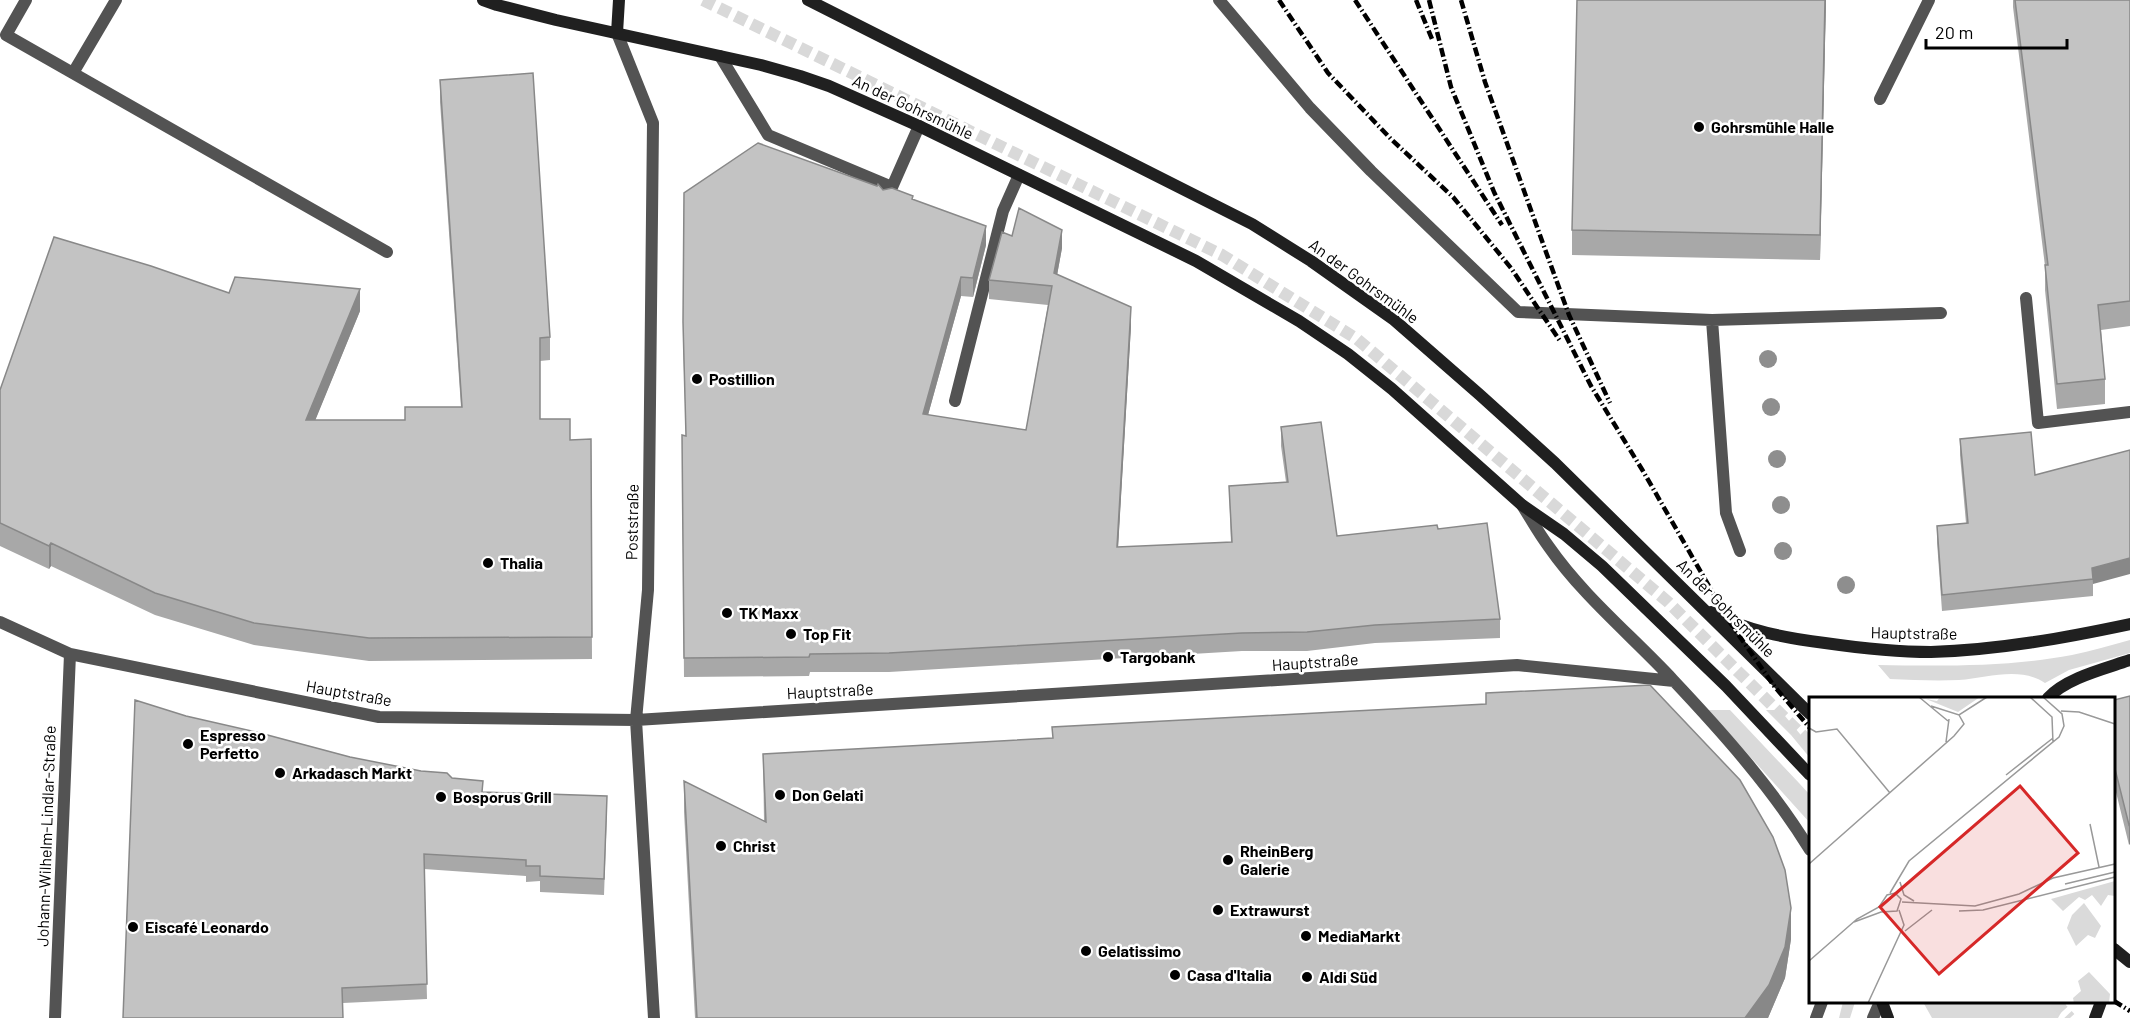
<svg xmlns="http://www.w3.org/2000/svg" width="2130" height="1018" font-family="Barlow,sans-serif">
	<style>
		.green { fill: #dadada }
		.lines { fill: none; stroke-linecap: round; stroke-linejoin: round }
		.secondary-tunnel { stroke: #d9d9d9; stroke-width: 12; stroke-dasharray: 12 6; stroke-linecap: butt }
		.lane { stroke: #535353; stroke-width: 12 }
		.street { stroke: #535353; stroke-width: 12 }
		.secondary { stroke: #202020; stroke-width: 12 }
		.rail { stroke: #000; stroke-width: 4.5; stroke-dasharray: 9 3 1.5 3; stroke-linecap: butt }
		.tree { fill: #8e8e8e }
		.wall { fill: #a8a8a8 }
		.shaded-wall { fill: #888 }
		.building { fill: #c3c3c3; stroke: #888; stroke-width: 1.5 }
		.poi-dot { fill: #000; stroke: #fff; stroke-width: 2 }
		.labels { text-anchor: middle; stroke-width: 5; stroke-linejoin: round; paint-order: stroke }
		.street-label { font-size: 16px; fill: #000; stroke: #fff }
		.poi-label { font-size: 16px; font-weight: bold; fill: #000; stroke: #fff; text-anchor: start }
		.inset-road { fill: none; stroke: #999; stroke-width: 1.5 }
		.view { fill: #d62828; fill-opacity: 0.15; stroke: #d62828; stroke-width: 3 }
		.inset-edge { fill: none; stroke: #000; stroke-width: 3 }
	</style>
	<rect width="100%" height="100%" fill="#fff"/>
	<path class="green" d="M 2130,640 L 2130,653 L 2069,670 L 2045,683 C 2019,666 1988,678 1959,680 C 1936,681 1913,680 1890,679 L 1878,665 C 1942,666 2008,667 2072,655 C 2091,651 2111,645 2130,640 Z
		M 1708,710 L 1730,710 L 1799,783 L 1810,795 L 1810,823 Z
		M 1766,710 L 1780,710 L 1810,746 L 1810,758 L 1791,735 Z
		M 1843,1002 L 1855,1002 L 1850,1018 L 1839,1018 Z
		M 1923,1002 L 2067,1002 L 2058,1018 L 1932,1018 Z"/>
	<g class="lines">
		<path class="secondary-tunnel" d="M 703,0 L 1222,255 L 1357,339 L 1668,602 L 1810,743
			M 2055,1002 L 2070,1018"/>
		<path class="lane" d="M 26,0 L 6,35 L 387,252
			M 1219,0 L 1310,108 L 1371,171 L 1518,312 L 1712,320 L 1726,513 L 1740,551
			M 720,56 L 768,135 L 892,187
			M 73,73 L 116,0
			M 1880,99 L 1929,0
			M 889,194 L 919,126
			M 2026,298 L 2038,423 L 2130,412
			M 1712,320 L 1941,313
			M 955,401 L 1003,211 L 1019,175"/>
		<path class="street" d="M 617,33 L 653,123 L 648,590 L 636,720 L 654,1018
			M 1522,505 C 1531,519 1539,534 1549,547 C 1583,596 1633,637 1673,680 C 1722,732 1773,789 1810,850
			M 0,622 L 70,654 L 379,717 L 636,720 L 1517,665 L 1674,681
			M 55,1018 L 70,654
			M 1816,1018 L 1822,1002
			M 1873,1018 L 1880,1002"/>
		<path class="secondary" d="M 483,0 L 497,5 L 556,20 L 761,65 L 800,76 L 829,86 L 919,126 L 1196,261 L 1299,321 L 1348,354 L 1392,389 L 1522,505 L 1564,534 L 1602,566 L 1726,686 L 1810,775
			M 808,0 L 1252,224 L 1311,261 L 1393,319 L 1480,395 L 1555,463 L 1810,714
			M 617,33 L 619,0
			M 1711,612 C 1747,631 1786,638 1825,643 C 1860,648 1896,652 1931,652 C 1998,650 2064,638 2130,624
			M 2048,698 C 2066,678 2104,669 2130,660
			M 2114,949 L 2130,962
			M 1882,1002 L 1888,1018
			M 2095,1018 L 2101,1002"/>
		<path class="rail" d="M 1279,0 L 1328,73 L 1391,139 L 1453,197 L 1511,268 L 1560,341
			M 1355,0 L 1502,225
			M 1416,0 L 1432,39
			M 1429,0 L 1451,87 L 1494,192 L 1591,386 L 1643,471 L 1729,621 L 1774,686 L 1810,728
			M 1461,0 L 1485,82 L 1546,252 L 1569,315 L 1610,403
			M 2114,1001 L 2130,1011"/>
	</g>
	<g class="tree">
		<circle cx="1768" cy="359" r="9"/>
		<circle cx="1771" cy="407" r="9"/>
		<circle cx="1777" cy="459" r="9"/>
		<circle cx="1781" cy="505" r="9"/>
		<circle cx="1783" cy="551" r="9"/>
		<circle cx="1846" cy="585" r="9"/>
	</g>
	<path class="wall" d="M 1826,0 L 1820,260 L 1572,255 L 1572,230 Z
		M 2013,0 L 2130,0 L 2130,326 L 2101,330 L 2105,379 L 2105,404 L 2057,409 L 2045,290 L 2045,266 L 2013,7 Z
		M 440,80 L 550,337 L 550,360 L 540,361 L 540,419 L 570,440 L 591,439 L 592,659 L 369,661 L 254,645 L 155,615 L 51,566 L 49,569 L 0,546 L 0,390 L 229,293 L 360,311 L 315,420 L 405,420 L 461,407 L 440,102 Z
		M 877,186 L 883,190 L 913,200 L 986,245 L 973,297 L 961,296 L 928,415 L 1026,430 L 1048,305 L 989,299 L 989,280 L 1012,236 L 1062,248 L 1057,275 L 1131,326 L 1118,547 L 1231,543 L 1229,486 L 1286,482 L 1281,446 L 1281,427 L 1337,536 L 1438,529 L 1500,619 L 1500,638 L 1375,643 L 1307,651 L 1242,651 L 889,672 L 810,672 L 809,676 L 684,677 L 682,435 L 686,436 L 683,340 L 684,193 Z
		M 1960,439 L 2035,475 L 2130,450 L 2093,584 L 2093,596 L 1942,611 L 1937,542 L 1937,526 L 1966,523 L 1960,455 Z
		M 2130,696 L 2129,845 L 2114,784 L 2114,700 Z
		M 186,716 L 350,757 L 452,778 L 483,792 L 607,812 L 604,895 L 540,892 L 540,881 L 526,882 L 526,876 L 424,869 L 427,999 L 343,1003 Z
		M 763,754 L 1791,939 L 1785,978 L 1768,1018 L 695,1018 L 684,812 L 684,781 L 764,821 Z"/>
	<path class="shaded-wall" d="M 1825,0 L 1826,0 L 1820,260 L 1820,235 Z
		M 986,226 L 986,245 L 973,297 L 973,278 Z
		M 1062,230 L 1062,248 L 1054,292 L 1054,273 Z
		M 961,277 L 961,296 L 923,433 L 923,414 Z
		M 360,289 L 360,311 L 306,443 L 306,420 Z
		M 1131,307 L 1131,326 L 1117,566 L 1117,547 Z
		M 51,543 L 51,566 L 49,569 L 49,546 Z
		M 2130,558 L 2130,574 L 2093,584 L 2092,568 Z
		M 2130,824 L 2130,844 L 2129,845 L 2129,825 Z
		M 1791,908 L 1791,939 L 1785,978 L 1768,1018 L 1745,1018 Z"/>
	<path class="building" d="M 1577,0 L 1825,0 L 1820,235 L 1572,230 Z
		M 2015,0 L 2130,0 L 2130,301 L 2098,305 L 2105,379 L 2057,384 L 2045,265 L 2048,265 Z
		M 533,73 L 550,337 L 540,338 L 540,419 L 570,419 L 570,440 L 591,439 L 592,637 L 369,638 L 254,623 L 155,593 L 51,543 L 49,546 L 0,523 L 0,390 L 54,237 L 151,266 L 229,293 L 235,277 L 360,289 L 306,420 L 405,420 L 405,407 L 462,407 L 440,80 Z
		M 758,143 L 877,186 L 878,184 L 883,190 L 892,188 L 913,196 L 912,199 L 986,226 L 973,278 L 961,277 L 923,414 L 1026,430 L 1052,286 L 989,280 L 1002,232 L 1012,236 L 1019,208 L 1062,230 L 1054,273 L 1131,307 L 1117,547 L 1232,542 L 1229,486 L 1288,482 L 1281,427 L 1321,422 L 1337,536 L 1437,525 L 1438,529 L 1487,523 L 1500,619 L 1375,625 L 1307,632 L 1242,633 L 889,653 L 810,654 L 809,657 L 684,658 L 682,435 L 686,436 L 683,322 L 684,193 Z
		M 2031,432 L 2035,475 L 2130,450 L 2130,558 L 2092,568 L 2093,579 L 1942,595 L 1937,526 L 1968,523 L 1960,439 Z
		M 1650,685 L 1740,780 L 1773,837 L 1785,870 L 1791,908 L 1785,947 L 1769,985 L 1745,1018 L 697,1018 L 684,781 L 766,822 L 763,754 L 1053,738 L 1052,727 L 1486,704 L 1486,693 Z
		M 2130,696 L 2130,824 L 2129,825 L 2114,765 L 2114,700 Z
		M 135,700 L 186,716 L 260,733 L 350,757 L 421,771 L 447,773 L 452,778 L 483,781 L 482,792 L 607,796 L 604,879 L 540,876 L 540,866 L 526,866 L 526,860 L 424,854 L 427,984 L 342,988 L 343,1018 L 123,1018 Z"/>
	<g class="poi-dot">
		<circle cx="1699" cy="127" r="6"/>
		<circle cx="697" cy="379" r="6"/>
		<circle cx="488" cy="563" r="6"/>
		<circle cx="727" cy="613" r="6"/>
		<circle cx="791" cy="634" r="6"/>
		<circle cx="1108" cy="657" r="6"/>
		<circle cx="188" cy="744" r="6"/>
		<circle cx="280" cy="773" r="6"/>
		<circle cx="780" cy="795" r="6"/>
		<circle cx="441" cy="797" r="6"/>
		<circle cx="721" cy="846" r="6"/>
		<circle cx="1228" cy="860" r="6"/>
		<circle cx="1218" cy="910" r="6"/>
		<circle cx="133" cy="927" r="6"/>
		<circle cx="1306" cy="936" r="6"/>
		<circle cx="1086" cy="951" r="6"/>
		<circle cx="1175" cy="975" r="6"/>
		<circle cx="1307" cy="977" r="6"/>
	</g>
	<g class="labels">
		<g class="street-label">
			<text transform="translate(913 107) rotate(25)" y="6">An der Gohrsmühle</text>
			<text transform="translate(1364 281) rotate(36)" y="6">An der Gohrsmühle</text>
			<text transform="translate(632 522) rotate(-89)" y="6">Poststraße</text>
			<text transform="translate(1726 608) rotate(45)" y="6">An der Gohrsmühle</text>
			<text transform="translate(1914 633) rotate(1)" y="6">Hauptstraße</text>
			<text transform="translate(1315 662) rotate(-4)" y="6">Hauptstraße</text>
			<text transform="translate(830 691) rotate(-3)" y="6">Hauptstraße</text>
			<text transform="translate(349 693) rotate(10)" y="6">Hauptstraße</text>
			<text transform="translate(46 836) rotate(-88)" y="6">Johann-Wilhelm-Lindlar-Straße</text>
		</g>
		<g class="poi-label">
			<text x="1711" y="133">Gohrsmühle Halle</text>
			<text x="709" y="385">Postillion</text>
			<text x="500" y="569">Thalia</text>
			<text x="739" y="619">TK Maxx</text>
			<text x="803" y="640">Top Fit</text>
			<text x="1120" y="663">Targobank</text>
			<text x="200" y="741">Espresso<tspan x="200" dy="18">Perfetto</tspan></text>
			<text x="292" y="779">Arkadasch Markt</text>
			<text x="792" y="801">Don Gelati</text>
			<text x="453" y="803">Bosporus Grill</text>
			<text x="733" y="852">Christ</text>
			<text x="1240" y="857">RheinBerg<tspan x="1240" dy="18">Galerie</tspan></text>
			<text x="1230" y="916">Extrawurst</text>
			<text x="145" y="933">Eiscafé Leonardo</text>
			<text x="1318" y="942">MediaMarkt</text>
			<text x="1098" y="957">Gelatissimo</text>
			<text x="1187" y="981">Casa d'Italia</text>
			<text x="1319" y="983">Aldi Süd</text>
		</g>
	</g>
	<g transform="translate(1809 697)">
		<rect width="306" height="306" fill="#fff"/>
		<path d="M 131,0 L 171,0 L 149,15 L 117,2 L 128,4 ZM 306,184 L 306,199 L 299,198 L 292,209 L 283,198 L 276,203 L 270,200 L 254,214 L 242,202 ZM 275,206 L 292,229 L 286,241 L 279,238 L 267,249 L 258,231 L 263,218 ZM 280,275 L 301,297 L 300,306 L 265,306 L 264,301 L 272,294 L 269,284 Z" fill="#dadada"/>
		<path class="inset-road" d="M 110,0 L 139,24M 221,0 L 243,20 L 244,46M 122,9 L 150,18 L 178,0M 252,14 L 270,15 L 306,27M 0,31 L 7,35 L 28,32 L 81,96M 137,45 L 140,22M 197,78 L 244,41M 281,127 L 290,170M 0,167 L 145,39 L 155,27 L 150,18M 91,185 L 95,198 L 105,204M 256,187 L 306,175M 81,196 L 100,164 L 250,40 L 255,29 L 253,17 L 234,0M 93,205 L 166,209 L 210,197 L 244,181 L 306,167M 150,214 L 174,213 L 306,180M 96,234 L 123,213M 0,264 L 48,222 L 70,210 L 78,198 L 86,196 L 92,202 L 88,214 L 72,215 L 45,225M 59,306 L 95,228 L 90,213"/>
		<path class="view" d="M 211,89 L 269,156 L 130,277 L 71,210 Z"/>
		<rect width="306" height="306" class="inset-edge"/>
	</g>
	<path d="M1926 39v9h141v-9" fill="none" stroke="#000000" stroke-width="3"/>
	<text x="1935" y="39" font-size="18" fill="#000000" stroke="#ffffff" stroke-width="4.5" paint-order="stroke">20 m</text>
</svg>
